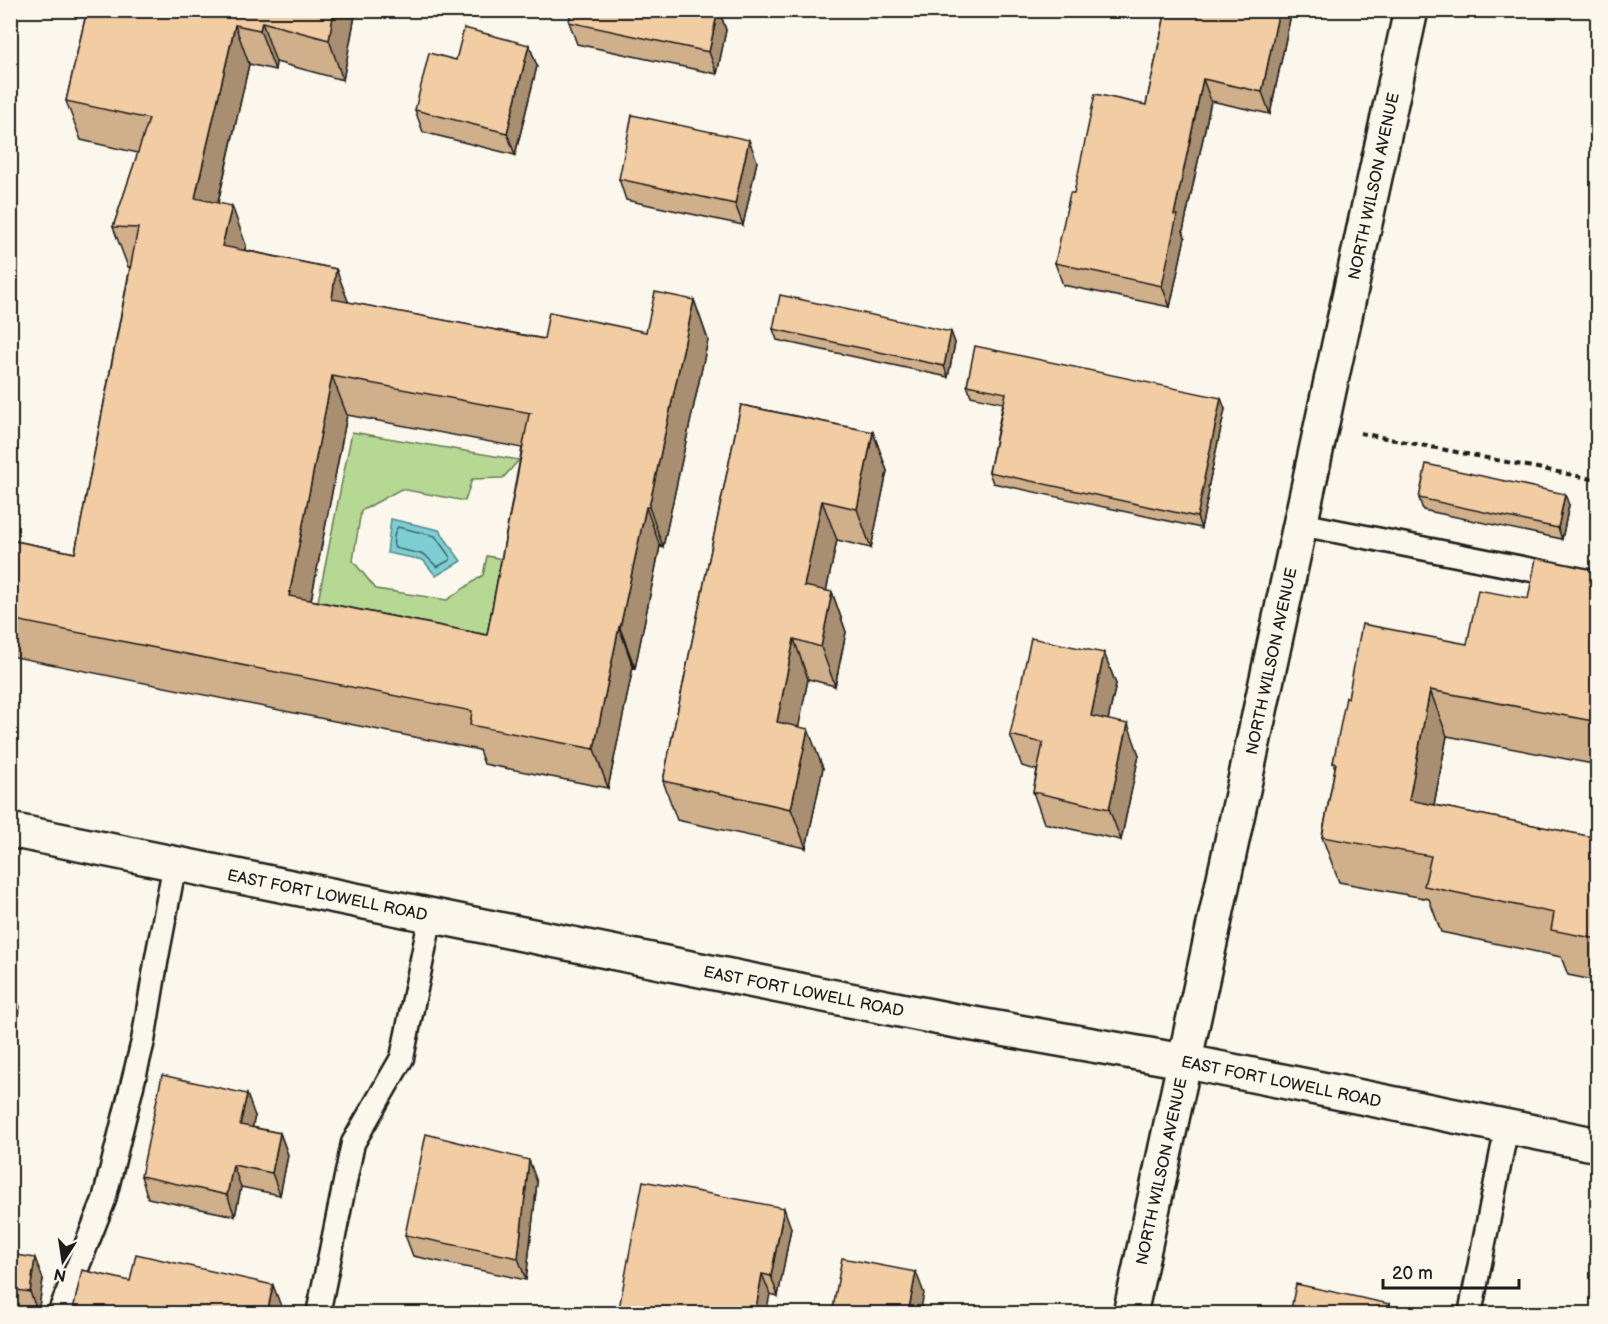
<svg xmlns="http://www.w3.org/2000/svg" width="1608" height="1324" font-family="'Balsamiq Sans',sans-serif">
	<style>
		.green { fill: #b5d892; stroke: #687a57; stroke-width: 1.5 }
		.water { fill: #7dcfd4; stroke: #56878a; stroke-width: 1.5 }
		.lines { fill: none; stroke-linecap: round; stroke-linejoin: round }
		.shore { stroke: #436466; stroke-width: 1.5 }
		.lane-casing { stroke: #1c1c1c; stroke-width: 27 }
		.street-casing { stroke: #1c1c1c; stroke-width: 38 }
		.secondary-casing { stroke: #1c1c1c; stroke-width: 38 }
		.path { stroke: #1c1c1c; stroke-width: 4; stroke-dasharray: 6 4.5; stroke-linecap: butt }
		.lane { stroke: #fbf7ec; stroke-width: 22 }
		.street { stroke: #fbf7ec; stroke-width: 33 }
		.secondary { stroke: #fbf7ec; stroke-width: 33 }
		.wall { fill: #d0af8b; stroke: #1c1c1c; stroke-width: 1.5; fill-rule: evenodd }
		.shaded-wall { fill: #a98f71; stroke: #1c1c1c; stroke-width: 1.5 }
		.building { fill: #f2cca2; stroke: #1c1c1c; stroke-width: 1.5; fill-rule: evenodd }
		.labels { text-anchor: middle; stroke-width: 4.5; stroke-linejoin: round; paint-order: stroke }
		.street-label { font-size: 16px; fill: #1c1c1c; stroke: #fbf7ec }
	</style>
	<rect width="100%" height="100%" fill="#fbf7ec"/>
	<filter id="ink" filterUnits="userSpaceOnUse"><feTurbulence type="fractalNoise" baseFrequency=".0167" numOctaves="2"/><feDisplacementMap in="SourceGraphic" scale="12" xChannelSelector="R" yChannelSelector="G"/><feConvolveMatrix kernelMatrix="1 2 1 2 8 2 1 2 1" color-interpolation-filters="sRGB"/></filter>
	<g filter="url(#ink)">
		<path class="green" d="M 352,432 L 519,460 L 503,478 L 472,479 L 465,501 L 401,489 L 361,511 L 353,561 L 376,589 L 447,600 L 483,575 L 487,556 L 513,561 L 495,662 L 313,626 Z"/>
		<path class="water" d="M 391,519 L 439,530 L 461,561 L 436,576 L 423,560 L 387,553 Z"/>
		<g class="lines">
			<path class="shore" d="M 398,527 L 435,536 L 450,557 L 450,560 L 437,567 L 425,555 L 395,548 C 392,544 394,531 398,527 Z"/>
			<defs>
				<path id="lane" d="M 1300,524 L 1598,583
					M 59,1314 L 104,1200 L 143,1041 L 157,957 L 175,863
					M 318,1314 L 353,1143 L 402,1058 L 431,915
					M 1470,1314 L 1507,1126"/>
				<g id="street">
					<path id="s1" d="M 1130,1314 L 1411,10"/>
				</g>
				<g id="secondary">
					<path id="s2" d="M 10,830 L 809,992 L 951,1020 L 1183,1061 L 1598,1145"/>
				</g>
			</defs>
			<use href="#lane" class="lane-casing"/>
			<use href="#street" class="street-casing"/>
			<use href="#secondary" class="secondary-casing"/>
			<path class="path" d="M 1360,433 L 1598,480"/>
			<use href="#lane" class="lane"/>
			<use href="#street" class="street"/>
			<use href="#secondary" class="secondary"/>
		</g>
		<path class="wall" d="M 87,10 L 356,10 L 343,80 L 276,62 L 275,70 L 249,64 L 218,203 L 246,245 L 245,250 L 336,269 L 348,302 L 544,339 L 646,332 L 694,300 L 708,340 L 663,547 L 660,546 L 635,668 L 633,667 L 608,788 L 484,764 L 479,750 L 10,656 L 10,540 L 75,553 L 130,267 L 128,267 L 113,227 L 138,153 L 81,140 L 66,101 ZM 347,415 L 522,448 L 487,635 L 311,600 Z
			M 719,10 L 726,30 L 717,74 L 577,44 L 569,22 Z
			M 1166,10 L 1287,10 L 1290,19 L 1270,114 L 1211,101 L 1183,231 L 1185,237 L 1170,307 L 1063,285 L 1055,263 L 1074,193 L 1146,105 Z
			M 529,45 L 537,66 L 515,155 L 423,132 L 415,110 L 456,60 Z
			M 757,161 L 743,225 L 626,200 L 619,179 Z
			M 773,329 L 951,332 L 955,343 L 948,377 L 777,340 Z
			M 967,385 L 1225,409 L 1208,488 L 1209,491 L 1201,528 L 993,483 L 989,472 L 1003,403 L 971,396 Z
			M 741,405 L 873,432 L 887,471 L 871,548 L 837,540 L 826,591 L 832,592 L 846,632 L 835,686 L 808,679 L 798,727 L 823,768 L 806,848 L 677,820 L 663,781 Z
			M 1419,498 L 1569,505 L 1562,539 L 1423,510 Z
			M 1598,571 L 1598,765 L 1447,736 L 1434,805 L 1598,838 L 1598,981 L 1568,975 L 1561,957 L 1441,932 L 1429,899 L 1339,882 L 1322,837 L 1335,768 L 1333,763 L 1348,698 L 1467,644 L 1528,599 Z
			M 1104,653 L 1116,684 L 1108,720 L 1139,755 L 1121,840 L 1044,823 L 1033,792 L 1037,770 L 1022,766 L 1010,735 Z
			M 255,1116 L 252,1127 L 280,1133 L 288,1155 L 280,1195 L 241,1187 L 235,1216 L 148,1198 L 141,1176 Z
			M 537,1182 L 526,1280 L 413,1256 L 405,1235 Z
			M 791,1228 L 778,1296 L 770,1294 L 618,1314 Z
			M 10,1254 L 43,1279 L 38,1313 L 10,1309 Z"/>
		<path class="shaded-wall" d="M 334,10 L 356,10 L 343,80 L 329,40 Z
			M 718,10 L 719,10 L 726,30 L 717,74 L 709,52 Z
			M 1279,10 L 1287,10 L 1290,19 L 1270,114 L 1262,92 Z
			M 262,22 L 276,62 L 275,70 L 260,30 Z
			M 235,25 L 249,64 L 210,237 L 195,198 Z
			M 529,45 L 537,66 L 515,155 L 507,133 Z
			M 1203,79 L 1211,101 L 1183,231 L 1185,237 L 1170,307 L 1162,286 L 1174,215 Z
			M 749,140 L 757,161 L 743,225 L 735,204 Z
			M 232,206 L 246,245 L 237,286 L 222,246 Z
			M 336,269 L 351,309 L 332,299 Z
			M 694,300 L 708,340 L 663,547 L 649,507 Z
			M 951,332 L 955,343 L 948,377 L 944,366 Z
			M 332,376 L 347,415 L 304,636 L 289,596 Z
			M 1221,398 L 1225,409 L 1208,488 L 1209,491 L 1201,528 L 1197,517 L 1204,479 Z
			M 873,432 L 887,471 L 871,548 L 857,509 Z
			M 1565,494 L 1569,505 L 1562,539 L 1558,528 Z
			M 822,501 L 837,540 L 819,625 L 804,586 Z
			M 646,507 L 660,546 L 635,668 L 620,628 Z
			M 832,592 L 846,632 L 835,686 L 821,647 Z
			M 619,627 L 633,667 L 608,788 L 594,749 Z
			M 794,639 L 808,679 L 792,761 L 777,722 Z
			M 1104,653 L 1116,684 L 1102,747 L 1091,716 Z
			M 1430,690 L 1447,736 L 1426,846 L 1409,800 Z
			M 1128,724 L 1139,755 L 1121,840 L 1109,809 Z
			M 808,729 L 823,768 L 806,848 L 791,809 Z
			M 12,986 L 20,1007 L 10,1041 L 10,991 Z
			M 247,1094 L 255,1116 L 248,1146 L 240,1125 Z
			M 280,1133 L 288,1155 L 280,1195 L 272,1173 Z
			M 529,1160 L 537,1182 L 526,1280 L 518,1258 Z
			M 233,1165 L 241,1187 L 235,1216 L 227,1195 Z
			M 784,1208 L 791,1228 L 778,1296 L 771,1276 Z
			M 35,1258 L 43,1279 L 38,1313 L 30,1292 Z
			M 916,1272 L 924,1293 L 920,1314 L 908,1314 Z
			M 762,1274 L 770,1294 L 766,1314 L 755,1314 Z
			M 273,1285 L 281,1306 L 280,1314 L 267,1314 Z
			M 1390,1304 L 1394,1314 L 1388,1314 Z"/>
		<path class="building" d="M 87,10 L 334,10 L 329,40 L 262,22 L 260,30 L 235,25 L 195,198 L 232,206 L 222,246 L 336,269 L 332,299 L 544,339 L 549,312 L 646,332 L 655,292 L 694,300 L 649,507 L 646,507 L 620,628 L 619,627 L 594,749 L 470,725 L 472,711 L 10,619 L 10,540 L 75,553 L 138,228 L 113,227 L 149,119 L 66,101 ZM 332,376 L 531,413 L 529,414 L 487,635 L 289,596 Z
			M 571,10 L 718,10 L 709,52 L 569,22 Z
			M 1166,10 L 1279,10 L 1262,92 L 1203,79 L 1174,215 L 1177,215 L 1162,286 L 1055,263 L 1070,193 L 1074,193 L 1095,94 L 1146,105 Z
			M 464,28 L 529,45 L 507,133 L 415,110 L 429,53 L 456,60 Z
			M 632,115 L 749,140 L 735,204 L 619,179 Z
			M 780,295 L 951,332 L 944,366 L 773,329 Z
			M 975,346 L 1221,398 L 1204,479 L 1205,479 L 1197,517 L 989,472 L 1006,393 L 967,385 Z
			M 741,405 L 873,432 L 857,509 L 822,501 L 804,586 L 832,592 L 821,647 L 794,639 L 777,722 L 808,729 L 791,809 L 663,781 Z
			M 1426,464 L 1565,494 L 1558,528 L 1419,498 Z
			M 1536,558 L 1598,571 L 1598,722 L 1430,690 L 1409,800 L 1598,838 L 1598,939 L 1551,930 L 1554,913 L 1424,886 L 1431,856 L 1322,837 L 1336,763 L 1333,763 L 1346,697 L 1348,698 L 1362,624 L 1467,644 L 1478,590 L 1528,599 Z
			M 1031,638 L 1104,653 L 1091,716 L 1128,724 L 1109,809 L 1033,792 L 1043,743 L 1010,735 Z
			M 162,1075 L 247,1094 L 240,1125 L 280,1133 L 272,1173 L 233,1165 L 227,1195 L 141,1176 Z
			M 426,1134 L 529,1160 L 518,1258 L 405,1235 Z
			M 643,1181 L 784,1208 L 771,1276 L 762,1274 L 755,1314 L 618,1314 Z
			M 10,1254 L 35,1258 L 30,1292 L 10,1289 Z
			M 136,1254 L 273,1285 L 267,1314 L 72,1314 L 82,1270 L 130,1281 Z
			M 842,1258 L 916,1272 L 908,1314 L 832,1314 Z
			M 1296,1284 L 1390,1304 L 1388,1314 L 1290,1314 Z"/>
	</g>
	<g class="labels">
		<g class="street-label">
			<text dy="6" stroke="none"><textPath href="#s1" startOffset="1154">NORTH WILSON AVENUE</textPath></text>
			<text dy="6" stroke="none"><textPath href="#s1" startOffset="668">NORTH WILSON AVENUE</textPath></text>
			<text dy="6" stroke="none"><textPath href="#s2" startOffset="324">EAST FORT LOWELL ROAD</textPath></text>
			<text dy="6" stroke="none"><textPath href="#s2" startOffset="810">EAST FORT LOWELL ROAD</textPath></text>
			<text dy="6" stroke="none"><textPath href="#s2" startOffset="1296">EAST FORT LOWELL ROAD</textPath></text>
			<text dy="6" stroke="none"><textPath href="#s1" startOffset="146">NORTH WILSON AVENUE</textPath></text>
		</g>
	</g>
	<rect width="1608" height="1324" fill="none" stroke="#fbf7ec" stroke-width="36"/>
	<rect x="18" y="18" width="1572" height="1288" fill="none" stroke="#1c1c1c" stroke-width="2" filter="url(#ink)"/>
	<g transform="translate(63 1261) rotate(192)" stroke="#fbf7ec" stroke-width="4.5" paint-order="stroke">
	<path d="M0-4.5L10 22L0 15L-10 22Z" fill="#1c1c1c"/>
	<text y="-9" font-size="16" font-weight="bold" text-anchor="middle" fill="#1c1c1c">N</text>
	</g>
	<path d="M1383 1279v9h136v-9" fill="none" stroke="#1c1c1c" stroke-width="3"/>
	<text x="1392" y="1279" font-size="18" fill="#1c1c1c" stroke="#fbf7ec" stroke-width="4.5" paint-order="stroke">20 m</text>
</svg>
